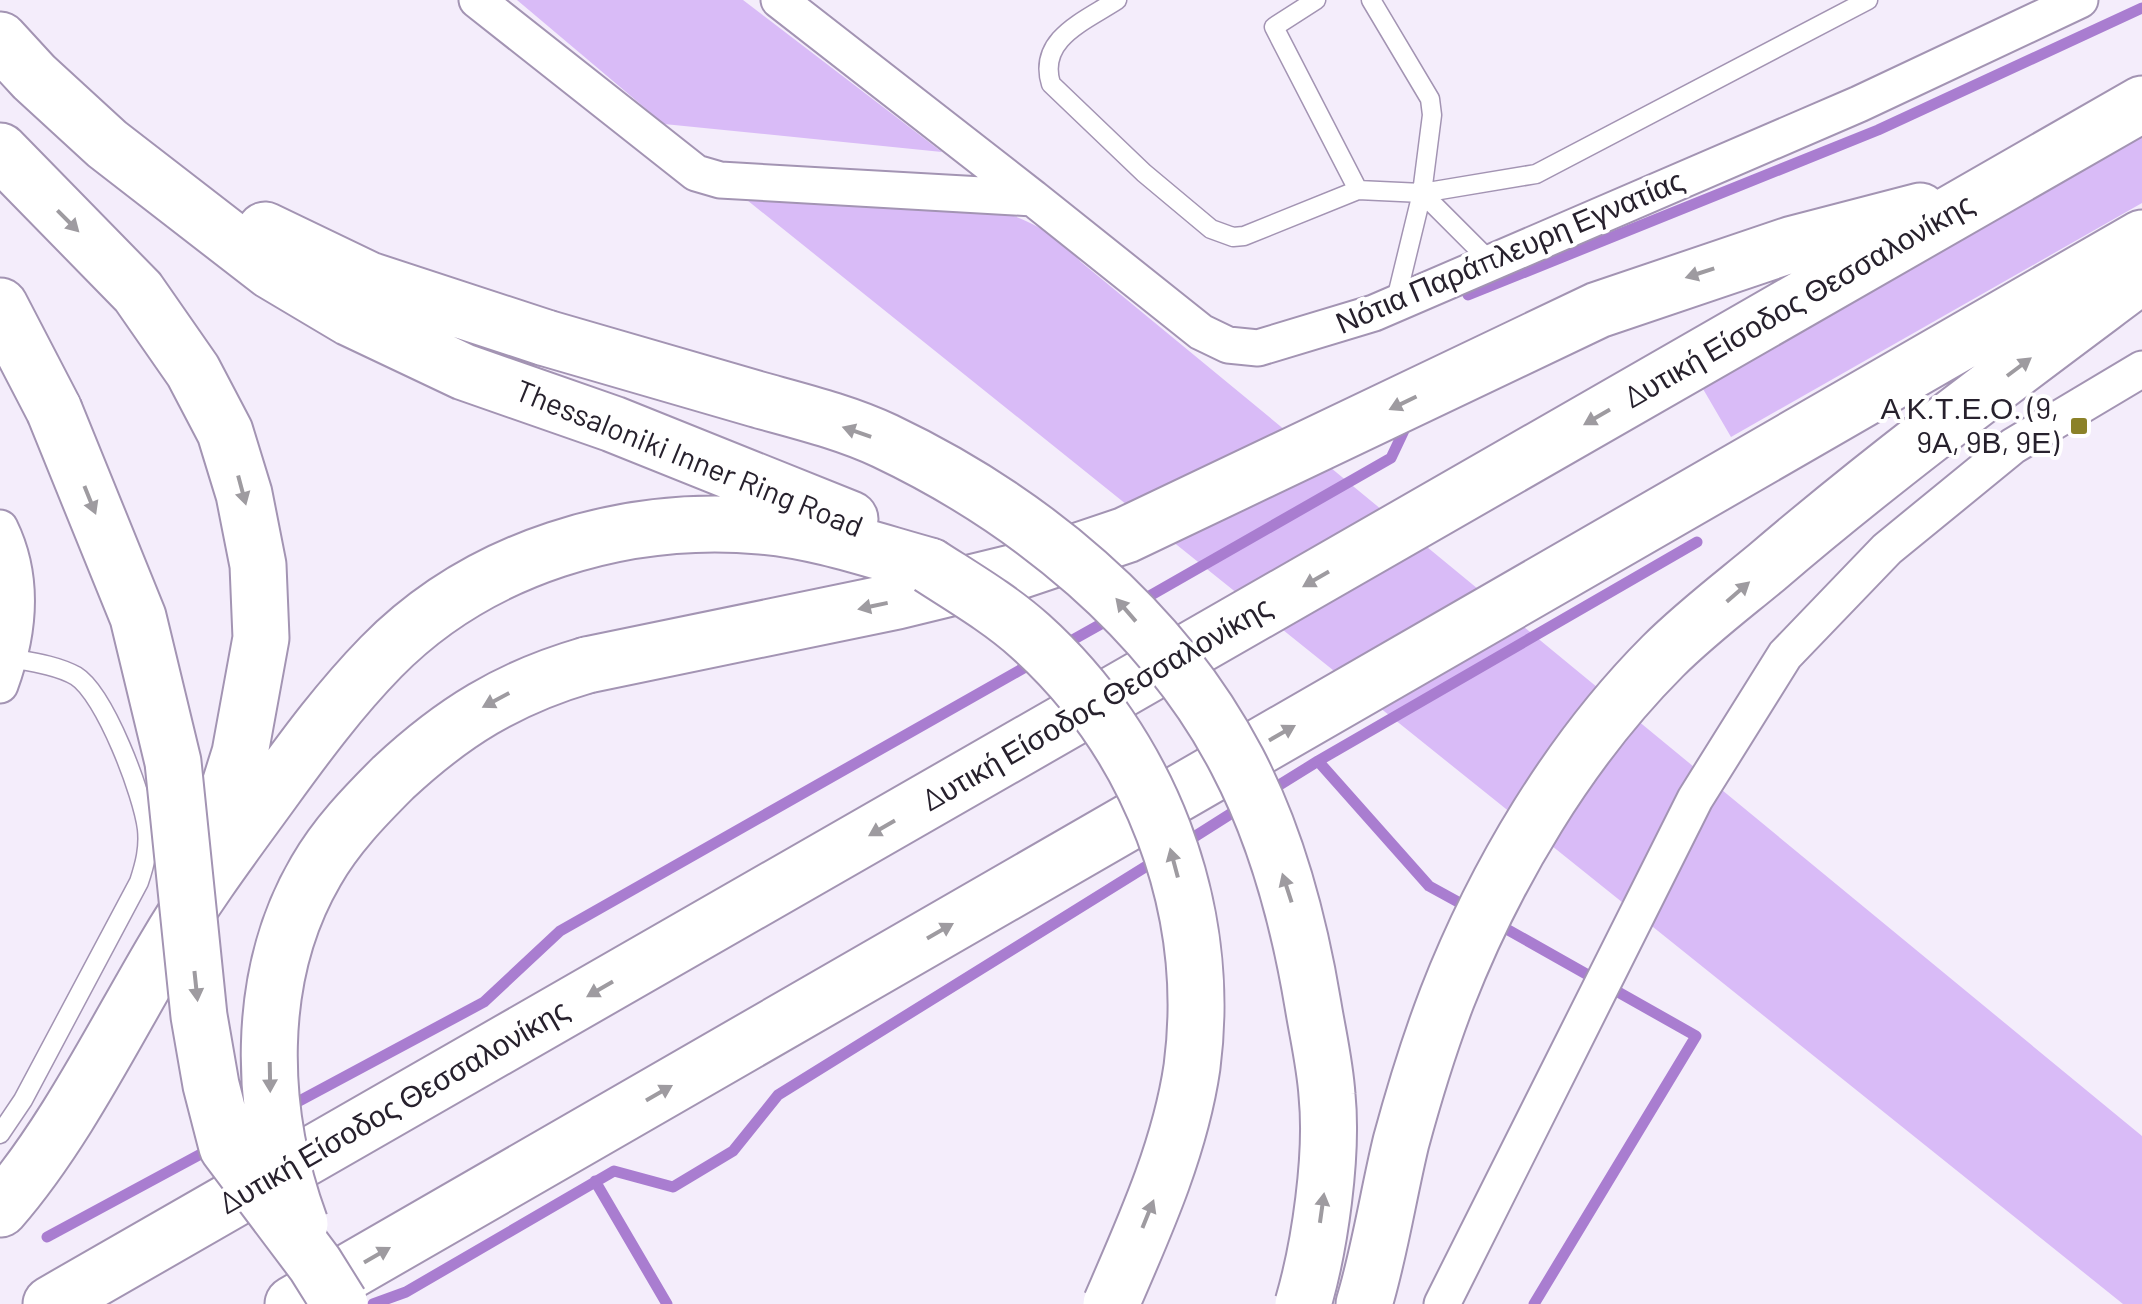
<svg xmlns="http://www.w3.org/2000/svg" width="2142" height="1304" font-family="Barlow,sans-serif">
	<style>
		.grass { fill: #d9bbf7 }
		.lines { fill: none; stroke-linecap: round; stroke-linejoin: round }
		.stream { stroke: #a97dd0; stroke-width: 11 }
		.lane-casing { stroke: #a394b3; stroke-width: 21 }
		.street-casing { stroke: #a394b3; stroke-width: 39 }
		.highway-casing { stroke: #a394b3; stroke-width: 59 }
		.lane { stroke: #fff; stroke-width: 18 }
		.street { stroke: #fff; stroke-width: 35 }
		.highway { stroke: #fff; stroke-width: 55 }
		.highway-bridge-casing { stroke: #a394b3; stroke-width: 59; stroke-linecap: butt }
		.highway-bridge { stroke: #fff; stroke-width: 55 }
		.oneway { fill: #9e9ba0 }
		.poi-dot { fill: #8b8128; stroke: #fff; stroke-width: 4 }
		.labels { text-anchor: middle; stroke-width: 8; stroke-linejoin: round; paint-order: stroke }
		.street-label { font-size: 30px; fill: #27212d; stroke: #fff }
		.poi-label { font-size: 30px; fill: #27212d; stroke: #fff; text-anchor: end }
	</style>
	<rect width="100%" height="100%" fill="#f4edfb"/>
	<path class="grass" d="M 517,0 L 743,0 L 942,152 L 664,124 Z
		M 2142,131 L 2142,203 L 1731,437 L 1699,382 Z
		M 742,196 L 986,207 C 1025,218 1054,231 1081,262 L 2142,1136 L 2142,1304 L 2123,1304 Z"/>
	<g class="lines">
		<path class="stream" d="M 1468,295 L 1878,130 L 2142,8
			M 1139,602 L 1391,458 L 1408,422
			M 1060,647 L 1110,619
			M 1318,761 L 1697,542
			M 1268,792 L 1318,761 L 1429,886 L 1469,908
			M 1183,844 L 1243,806
			M 1494,922 L 1696,1036 L 1534,1304
			M 290,1106 L 484,1002 L 560,931 L 1036,661
			M 595,1181 L 667,1304
			M 47,1237 L 212,1148
			M 373,1304 L 406,1292 L 614,1171 L 673,1187 L 733,1151 L 778,1095 L 1158,859"/>
		<defs>
			<path id="lane" d="M 1117,0 C 1085,21 1037,39 1051,84 L 1144,173 L 1211,229 L 1233,237 L 1244,236 L 1358,190 L 1422,193 L 1536,174 L 1868,0
				M 1316,0 L 1274,27 L 1358,190
				M 1371,0 L 1430,99 L 1432,115 L 1422,193
				M 1395,304 L 1422,193 L 1491,262
				M 0,1134 L 23,1100 L 139,882 C 145,864 149,848 147,829 C 143,795 105,694 76,676 C 56,665 31,662 9,658"/>
			<path id="street" d="M 477,0 L 696,173 L 720,180 L 1033,198 L 1201,332 L 1228,345 L 1258,348 L 1374,313 L 1859,104 L 2080,0
				M 779,0 L 1033,198
				M 0,528 C 25,579 19,633 0,685
				M 1442,1304 L 1695,799 L 1785,655 L 1887,549 L 2013,446 L 2142,369"/>
			<path id="highway" d="M 0,40 L 34,77 L 107,144 L 271,271 L 350,318 L 464,372 L 613,424 L 850,519
				M 0,151 L 138,292 L 193,371 L 225,432 L 244,494 L 258,565 L 261,638 L 240,753 L 208,855
				M 265,230 L 369,280 L 546,338
				M 0,306 L 54,410
				M 587,665 L 897,601 L 1016,572 L 1126,535 L 1598,310 L 1793,244 L 1920,211
				M 0,1209 C 64,1136 115,1032 165,948 C 197,893 235,843 272,792 C 306,745 340,699 381,657 C 479,557 624,514 761,526 C 819,531 875,551 930,566
				M 51,1304 L 2142,104
				M 293,1304 L 2142,238
				M 1364,1304 C 1380,1251 1388,1196 1401,1142 C 1414,1094 1429,1045 1447,998 C 1495,875 1569,750 1663,656 C 1695,624 1732,596 1767,567 C 1887,464 2015,370 2142,275"/>
		</defs>
		<use href="#lane" class="lane-casing"/>
		<use href="#street" class="street-casing"/>
		<use href="#highway" class="highway-casing"/>
		<use href="#lane" class="lane"/>
		<use href="#street" class="street"/>
		<use href="#highway" class="highway"/>
		<defs>
			<path id="highway-bridge" d="M 546,338 C 616,359 686,379 756,399 C 799,411 845,422 885,441 C 1028,509 1163,619 1237,761 C 1277,837 1299,921 1313,1005 C 1318,1035 1325,1065 1327,1095 C 1333,1155 1320,1246 1303,1304
				M 54,410 L 138,617 L 173,762 L 199,1016 L 211,1085 L 227,1147 L 315,1264 L 340,1304
				M 930,566 C 964,588 1000,609 1030,636 C 1149,743 1213,906 1192,1067 C 1180,1149 1144,1228 1111,1304
				M 300,1224 C 259,1112 254,977 316,871 C 336,836 364,807 393,778 C 453,722 508,688 587,665"/>
		</defs>
		<use href="#highway-bridge" class="highway-bridge-casing"/>
		<use href="#highway-bridge" class="highway-bridge"/>
	</g>
	<defs><path id="oneway-solid" d="M-6-.8H1V-3.2L6.5 0L1 3.2V.8H-6Z" transform="scale(2.5)"/></defs>
	<g class="oneway">
		<use href="#oneway-solid" transform="translate(68 221) rotate(45)"/>
		<use href="#oneway-solid" transform="translate(1700 273) rotate(162)"/>
		<use href="#oneway-solid" transform="translate(2019 367) rotate(-37)"/>
		<use href="#oneway-solid" transform="translate(1403 403) rotate(154)"/>
		<use href="#oneway-solid" transform="translate(1597 417) rotate(150)"/>
		<use href="#oneway-solid" transform="translate(857 432) rotate(-161)"/>
		<use href="#oneway-solid" transform="translate(242 490) rotate(75)"/>
		<use href="#oneway-solid" transform="translate(90 500) rotate(68)"/>
		<use href="#oneway-solid" transform="translate(1316 579) rotate(150)"/>
		<use href="#oneway-solid" transform="translate(1738 592) rotate(-41)"/>
		<use href="#oneway-solid" transform="translate(873 606) rotate(168)"/>
		<use href="#oneway-solid" transform="translate(1126 610) rotate(-131)"/>
		<use href="#oneway-solid" transform="translate(496 700) rotate(152)"/>
		<use href="#oneway-solid" transform="translate(1282 733) rotate(-30)"/>
		<use href="#oneway-solid" transform="translate(882 828) rotate(150)"/>
		<use href="#oneway-solid" transform="translate(1174 863) rotate(-105)"/>
		<use href="#oneway-solid" transform="translate(1287 888) rotate(-108)"/>
		<use href="#oneway-solid" transform="translate(940 931) rotate(-30)"/>
		<use href="#oneway-solid" transform="translate(196 986) rotate(84)"/>
		<use href="#oneway-solid" transform="translate(600 989) rotate(150)"/>
		<use href="#oneway-solid" transform="translate(270 1077) rotate(89)"/>
		<use href="#oneway-solid" transform="translate(659 1093) rotate(-30)"/>
		<use href="#oneway-solid" transform="translate(1322 1208) rotate(-82)"/>
		<use href="#oneway-solid" transform="translate(1148 1214) rotate(-68)"/>
		<use href="#oneway-solid" transform="translate(377 1255) rotate(-30)"/>
	</g>
	<rect class="poi-dot" x="2069" y="416" width="20" height="20" rx="5"/>
	<g class="labels">
		<g class="street-label">
			<text transform="translate(1510 252) rotate(-23)" y="10">Νότια Παράπλευρη Εγνατίας</text>
			<text transform="translate(1799 301) rotate(-30)" y="10">Δυτική Είσοδος Θεσσαλονίκης</text>
			<text transform="translate(689 459) rotate(22)" y="10">Thessaloniki Inner Ring Road</text>
			<text transform="translate(1097 704) rotate(-30)" y="10">Δυτική Είσοδος Θεσσαλονίκης</text>
			<text transform="translate(394 1107) rotate(-30)" y="10">Δυτική Είσοδος Θεσσαλονίκης</text>
		</g>
		<g class="poi-label">
			<text x="2059" y="419">Α Κ.Τ.Ε.Ο. (9,<tspan x="2059" dy="34">9Α, 9Β, 9Ε)</tspan></text>
		</g>
	</g>
</svg>
